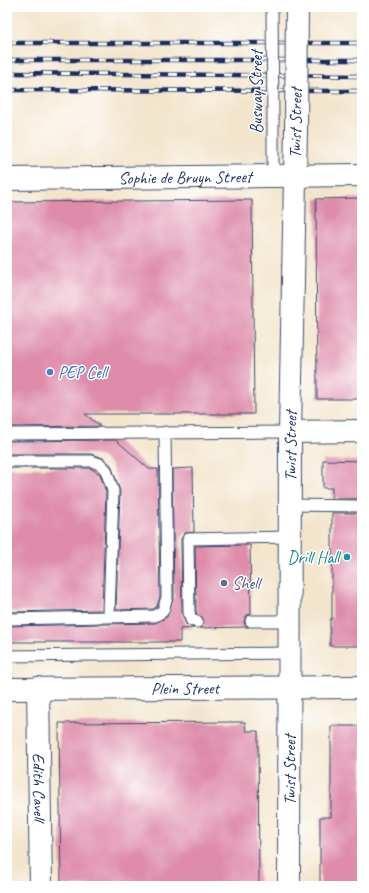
<svg xmlns="http://www.w3.org/2000/svg" width="369" height="893" font-family="Caveat,sans-serif">
	<style>
		.building { fill: #de8caa }
		.lines { fill: none; stroke-linecap: round; stroke-linejoin: round }
		.service-casing { stroke: #3b4a6e; stroke-width: 13 }
		.minor-casing { stroke: #3b4a6e; stroke-width: 24 }
		.service { stroke: #fff; stroke-width: 11 }
		.minor { stroke: #fff; stroke-width: 22 }
		.rail-casing { stroke: #1b2f5e; stroke-width: 4.5 }
		.rail { stroke: #fff; stroke-width: 3; stroke-dasharray: 9; stroke-linecap: butt }
		.service-bridge-casing { stroke: #3b4a6e; stroke-width: 13; stroke-linecap: butt }
		.minor-bridge-casing { stroke: #3b4a6e; stroke-width: 24; stroke-linecap: butt }
		.service-bridge { stroke: #fff; stroke-width: 11 }
		.minor-bridge { stroke: #fff; stroke-width: 22 }
		.shop-dot { fill: #3f7fe0; stroke: #fff; stroke-width: 1.5 }
		.culture-dot { fill: #0f9aa8; stroke: #fff; stroke-width: 1.5 }
		.service-dot { fill: #5c6f8a; stroke: #fff; stroke-width: 1.5 }
		.labels { text-anchor: middle; stroke-width: 3; stroke-linejoin: round; paint-order: stroke }
		.street-label { font-size: 17px; fill: #1b2f5e; stroke: #fff }
		.shop-label { font-size: 17px; fill: #366cbe; stroke: #fff; text-anchor: start }
		.culture-label { font-size: 17px; fill: #0d838f; stroke: #fff; text-anchor: end }
		.service-label { font-size: 17px; fill: #4e5e75; stroke: #fff; text-anchor: start }
	</style>
	<rect width="100%" height="100%" fill="#fff"/>
	<filter id="ink" filterUnits="userSpaceOnUse"><feTurbulence type="fractalNoise" baseFrequency=".025" numOctaves="2"/><feDisplacementMap in="SourceGraphic" scale="8" xChannelSelector="R" yChannelSelector="G"/><feConvolveMatrix kernelMatrix="1 2 1 2 8 2 1 2 1" color-interpolation-filters="sRGB"/></filter>
	<filter id="wash" filterUnits="userSpaceOnUse"><feTurbulence type="fractalNoise" baseFrequency=".012" numOctaves="4" result="noise"/><feDisplacementMap in="SourceGraphic" scale="16" xChannelSelector="R" yChannelSelector="G"/><feGaussianBlur stdDeviation="0.9" result="paint"/><feColorMatrix in="noise" values="0 0 0 0 0 0 0 0 0 0 0 0 0 0 0 0 0 1.4 0 .05"/><feComposite in="paint" operator="in"/></filter>
	<g filter="url(#wash)">
		<rect width="100%" height="100%" fill="#f3e5cc"/>
		<g id="blocks">
			<path class="building" d="M 362,198 L 362,399 L 317,399 L 316,199 Z
				M 252,200 L 254,414 L 85,414 L 100,426 L 7,427 L 7,202 Z
				M 116,440 L 149,469 L 158,469 L 160,596 L 157,606 L 153,609 L 116,610 L 120,491 L 111,465 L 103,458 L 91,454 L 7,454 L 7,441 Z
				M 323,460 L 362,461 L 362,499 L 332,499 L 332,488 L 323,488 Z
				M 7,468 L 90,468 L 100,474 L 106,492 L 102,610 L 7,612 Z
				M 193,468 L 194,532 L 185,533 L 181,539 L 182,614 L 186,624 L 194,628 L 180,629 L 180,642 L 7,642 L 7,626 L 155,623 L 167,617 L 174,597 L 172,469 Z
				M 332,513 L 362,513 L 362,646 L 330,646 L 330,619 L 332,619 Z
				M 250,545 L 251,614 L 247,615 L 244,621 L 245,625 L 249,627 L 200,628 L 203,625 L 204,621 L 202,617 L 197,615 L 196,611 L 195,546 Z
				M 245,722 L 246,731 L 258,731 L 259,886 L 61,886 L 59,723 Z
				M 331,726 L 362,726 L 362,886 L 320,886 L 320,817 L 331,817 Z"/>
		</g>
	</g>
	<g filter="url(#ink)">
		<use href="#blocks" fill-opacity="0" stroke="#3b4a6e" stroke-width="1"/>
		<g class="lines">
			<defs>
				<path id="service" d="M 273,176 L 273,120
					M 7,434 L 290,432
					M 7,461 L 91,461 L 100,464 L 106,470 L 113,491 L 109,616
					M 290,505 L 362,506
					M 7,619 L 155,616 L 163,611 L 167,597 L 165,432
					M 251,621 L 290,621
					M 197,622 L 191,620 L 189,612 L 188,539 L 290,537
					M 7,656 L 290,653"/>
				<g id="minor">
					<path id="s1" d="M 7,179 L 362,175"/>
					<path d="M 290,432 L 362,431"/>
					<path id="s2" d="M 38,688 L 41,886"/>
					<path id="s3" d="M 7,689 L 362,687"/>
					<path id="s4" d="M 289,886 L 290,432 L 296,128"/>
				</g>
			</defs>
			<use href="#service" class="service-casing"/>
			<use href="#minor" class="minor-casing"/>
			<use href="#service" class="service"/>
			<use href="#minor" class="minor"/>
			<defs>
				<path id="rail" d="M 7,43 L 362,43
					M 7,60 L 362,60
					M 7,73 L 362,76
					M 7,90 L 362,91"/>
			</defs>
			<use href="#rail" class="rail-casing"/>
			<use href="#rail" class="rail"/>
			<defs>
				<path id="service-bridge" d="M 272,7 L 273,120"/>
				<path id="minor-bridge" d="M 296,128 L 297,7"/>
			</defs>
			<use href="#service-bridge" class="service-bridge-casing"/>
			<use href="#minor-bridge" class="minor-bridge-casing"/>
			<use href="#service-bridge" class="service-bridge"/>
			<use href="#minor-bridge" class="minor-bridge"/>
		</g>
	</g>
	<circle class="shop-dot" cx="50" cy="372" r="4"/>
	<circle class="culture-dot" cx="347" cy="557" r="4"/>
	<circle class="service-dot" cx="224" cy="583" r="4"/>
	<g class="labels">
		<g class="street-label">
			<text transform="translate(256 92) rotate(-90)" y="6">Busway Street</text>
			<text transform="translate(295 123) rotate(-89)" y="6">Twist Street</text>
			<text dy="6" stroke="none"><textPath href="#s1" startOffset="178">Sophie de Bruyn Street</textPath></text>
			<text dy="6" stroke="none"><textPath href="#s4" startOffset="440">Twist Street</textPath></text>
			<text dy="6" stroke="none"><textPath href="#s3" startOffset="178">Plein Street</textPath></text>
			<text dy="6" stroke="none"><textPath href="#s4" startOffset="116">Twist Street</textPath></text>
			<text dy="6" stroke="none"><textPath href="#s2" startOffset="99">Edith Cavell</textPath></text>
		</g>
		<g class="shop-label">
			<text x="58" y="378">PEP Cell</text>
		</g>
		<g class="culture-label">
			<text x="339" y="563">Drill Hall</text>
		</g>
		<g class="service-label">
			<text x="232" y="589">Shell</text>
		</g>
	</g>
	<rect width="369" height="893" fill="none" stroke="#fff" stroke-width="24"/>
</svg>
